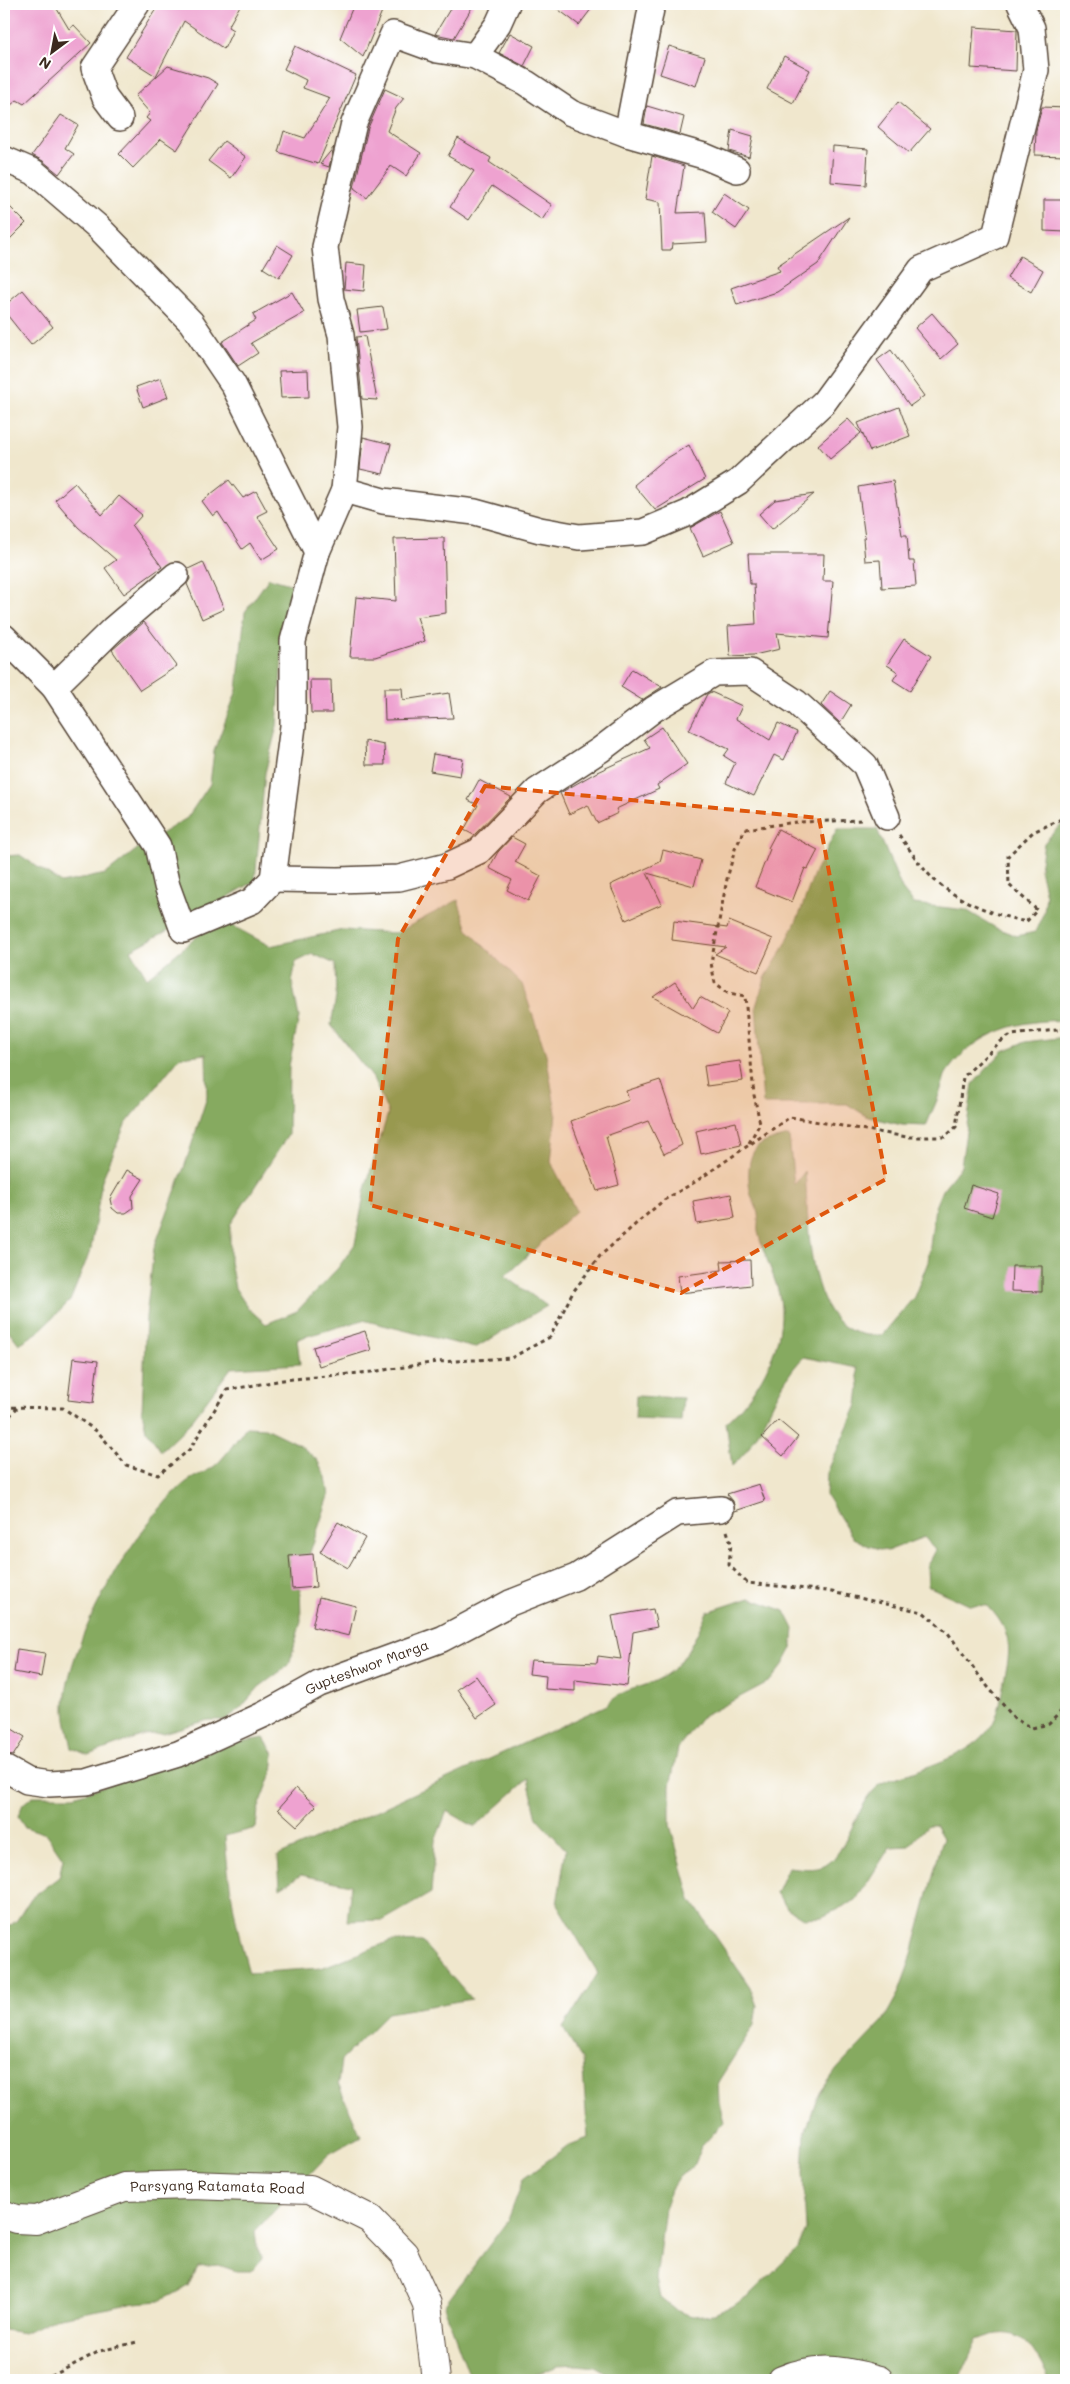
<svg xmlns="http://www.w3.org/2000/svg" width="1070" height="2384" font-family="Mali,sans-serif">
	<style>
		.forest { fill: #86aa60; stroke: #606a3f; fill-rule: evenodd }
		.building { fill: #eea2d0 }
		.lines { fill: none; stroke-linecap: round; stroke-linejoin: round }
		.minor-casing { stroke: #564638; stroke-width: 28 }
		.tertiary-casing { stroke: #564638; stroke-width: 30 }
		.path { stroke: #564638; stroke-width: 3; stroke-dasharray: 4 4; stroke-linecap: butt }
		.minor { stroke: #fff; stroke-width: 25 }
		.tertiary { stroke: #fff; stroke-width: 28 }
		.marked { fill: #df570d; fill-opacity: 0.2; stroke: #df570d; stroke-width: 4; stroke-dasharray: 10 6; stroke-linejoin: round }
		.labels { text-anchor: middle; stroke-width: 4; stroke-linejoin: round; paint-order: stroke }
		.street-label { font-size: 14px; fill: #3b2a1e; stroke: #fff }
	</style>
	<rect width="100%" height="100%" fill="#fff"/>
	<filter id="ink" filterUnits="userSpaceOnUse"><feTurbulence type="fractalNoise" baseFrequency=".02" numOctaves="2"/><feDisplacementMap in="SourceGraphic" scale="10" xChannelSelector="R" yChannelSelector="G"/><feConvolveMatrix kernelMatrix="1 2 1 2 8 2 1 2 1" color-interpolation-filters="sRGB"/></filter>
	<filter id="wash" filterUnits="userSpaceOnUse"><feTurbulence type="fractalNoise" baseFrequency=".0096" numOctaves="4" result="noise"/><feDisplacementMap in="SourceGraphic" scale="20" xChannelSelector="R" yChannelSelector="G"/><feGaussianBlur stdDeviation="1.12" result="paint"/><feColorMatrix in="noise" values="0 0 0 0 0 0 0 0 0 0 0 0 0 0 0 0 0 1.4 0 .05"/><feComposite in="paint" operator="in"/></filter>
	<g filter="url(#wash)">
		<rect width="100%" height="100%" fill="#f0e7cd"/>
		<path class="forest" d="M 269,578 L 293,585 L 284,627 L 277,726 L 265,773 L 255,881 L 206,910 L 131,950 L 147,978 L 210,926 L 229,924 L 270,946 L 343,930 L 396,933 L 458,900 L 468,930 L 522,984 L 546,1054 L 556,1113 L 551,1162 L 576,1211 L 505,1276 L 547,1306 L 475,1348 L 363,1320 L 297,1339 L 300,1364 L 231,1368 L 189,1424 L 161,1451 L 146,1430 L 142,1411 L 146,1317 L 154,1248 L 185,1165 L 207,1097 L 206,1054 L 180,1057 L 125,1125 L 102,1180 L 91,1249 L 70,1301 L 37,1333 L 19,1344 L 4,1325 L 4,856 L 20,855 L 61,883 L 106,874 L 141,846 L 187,818 L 210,784 L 214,751 L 237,690 L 245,612 ZM 313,954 L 335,964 L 336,997 L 331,1025 L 373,1078 L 388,1113 L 365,1189 L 355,1244 L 338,1268 L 297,1311 L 266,1324 L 248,1308 L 235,1288 L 230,1262 L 230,1225 L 288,1135 L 289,1066 L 299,1017 L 292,982 L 296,962 Z
			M 1064,821 L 1066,821 L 1066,1021 C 1022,1018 974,1033 947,1072 C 944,1076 944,1081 942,1086 C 938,1100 931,1113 926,1126 L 902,1125 L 868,1117 L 847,1104 L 763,1104 L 756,1006 L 765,978 L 782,951 L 800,913 L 813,876 L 837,829 L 877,829 L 902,889 L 914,904 L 966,910 L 996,928 L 1017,936 L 1035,932 L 1044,912 L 1046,895 L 1040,869 L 1044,843 Z
			M 1066,1037 L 1066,2380 L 1050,2380 C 1030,2344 1022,2322 977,2340 L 959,2380 L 619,2380 L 595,2367 L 577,2365 L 558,2366 L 522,2380 L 471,2380 L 444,2306 L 508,2220 L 524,2178 L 567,2146 L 588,2138 L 582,2059 L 563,2028 L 598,1973 L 557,1904 L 566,1850 L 537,1818 L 528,1779 L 475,1827 L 447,1811 L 435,1841 L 431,1893 L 384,1920 L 347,1921 L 351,1885 L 301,1875 L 280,1888 L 278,1856 L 607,1705 C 625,1687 634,1691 655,1681 C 684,1668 695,1638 707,1612 L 750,1598 L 785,1611 L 794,1629 L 792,1648 L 783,1665 L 770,1681 L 700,1718 L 678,1748 L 670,1786 L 670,1825 L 691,1900 L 750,1987 L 757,2006 L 754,2025 L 718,2082 L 719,2103 L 724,2122 L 701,2147 L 693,2166 L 681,2174 L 671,2189 L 665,2207 L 656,2279 L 660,2298 L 675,2310 L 692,2316 L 714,2314 L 733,2306 L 749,2295 L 798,2248 L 806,2230 L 803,2172 L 805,2134 L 817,2097 L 837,2069 L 883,2021 L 898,1994 L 910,1961 L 943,1838 L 935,1825 L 928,1825 L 909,1846 L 890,1847 L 856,1900 L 822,1917 L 803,1918 L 787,1908 L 776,1893 L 788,1867 C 799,1868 816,1871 826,1865 C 847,1852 856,1806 878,1786 C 886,1779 903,1776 913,1772 C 943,1761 983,1749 996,1717 C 1001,1705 1002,1689 1005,1676 C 1012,1645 1010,1630 988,1606 L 969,1605 L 928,1586 L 927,1567 L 936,1550 L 924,1537 L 887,1551 L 869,1546 L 853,1538 L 826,1495 L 827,1473 L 857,1405 L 859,1387 L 857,1368 L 804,1357 C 772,1387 767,1436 732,1466 L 726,1422 C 756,1396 783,1350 781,1309 C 781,1287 763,1255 758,1232 C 757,1226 759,1219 758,1213 C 757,1207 753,1201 751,1195 C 748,1183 747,1162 754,1151 C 761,1140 778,1139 789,1136 L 794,1185 L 805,1171 C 809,1215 804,1323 862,1334 C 869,1336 875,1335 882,1335 L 914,1297 L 928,1262 L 935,1207 L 942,1190 L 961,1166 L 973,1084 L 1003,1051 L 1025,1042 Z
			M 636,1396 L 683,1398 L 681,1421 L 635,1419 Z
			M 246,1427 L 265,1428 L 300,1445 L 317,1460 L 326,1477 L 329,1496 L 300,1582 L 301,1621 L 289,1665 L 259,1687 L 240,1709 L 225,1720 L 208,1720 L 163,1733 L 144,1735 L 88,1755 L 72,1748 C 70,1736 66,1723 65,1711 C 63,1647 137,1523 185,1483 C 195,1475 209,1472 218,1463 C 228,1453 237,1439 246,1427 Z
			M 264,1738 L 274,1754 L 272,1773 L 258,1810 L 256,1828 L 225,1836 C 228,1883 236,1928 249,1973 L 321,1968 L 391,1941 L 422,1942 L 471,1999 L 388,2013 L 341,2060 L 338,2084 L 361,2136 L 329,2154 L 255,2231 L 257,2247 L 262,2259 L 251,2271 L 236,2271 L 219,2265 L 198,2267 L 188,2286 L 160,2301 L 135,2303 L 55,2318 L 24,2333 L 4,2330 L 4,1931 L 17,1920 L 31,1898 L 59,1877 L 63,1859 L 46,1834 L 25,1827 L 18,1816 L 23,1804 L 33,1796 L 74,1796 L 237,1742 Z"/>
		<g id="blocks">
			<path class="building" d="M 4,4 L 54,4 L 69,29 L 74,25 L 91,43 L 24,104 L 17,100 L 4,111 Z
				M 159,4 L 241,4 L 228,27 L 233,30 L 224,49 L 184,21 L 156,76 L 126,57 Z
				M 354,4 L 385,4 L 363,57 L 340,38 Z
				M 453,4 L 474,4 L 454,38 L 435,34 Z
				M 551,4 L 595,4 L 579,25 Z
				M 974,27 L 1017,30 L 1016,71 L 971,68 Z
				M 510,33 L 534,46 L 524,66 L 499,53 Z
				M 295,46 L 356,75 L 318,164 L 278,152 L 284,131 L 305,138 L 330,98 L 303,88 L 306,80 L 284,69 Z
				M 669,46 L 705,57 L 696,86 L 660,74 Z
				M 784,56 L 810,70 L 793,103 L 767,89 Z
				M 168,66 L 208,78 L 218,84 L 177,150 L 161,139 L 133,168 L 119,154 L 150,121 L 146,118 L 150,113 L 135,96 Z
				M 385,89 L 404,98 L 396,108 L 387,131 L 421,153 L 406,176 L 391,166 L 367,198 L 354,188 L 368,128 Z
				M 898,102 L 930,129 L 909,153 L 878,127 Z
				M 647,106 L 684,117 L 680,134 L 644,124 Z
				M 1042,107 L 1066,108 L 1066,156 L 1035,155 L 1036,130 Z
				M 61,115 L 78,125 L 65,148 L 74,154 L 59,174 L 43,161 L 32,155 Z
				M 732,130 L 753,136 L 749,157 L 729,151 Z
				M 458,138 L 491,158 L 489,162 L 552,205 L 542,220 L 492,186 L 469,220 L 450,207 L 474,171 L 448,156 Z
				M 224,141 L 246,157 L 231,178 L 208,161 Z
				M 833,146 L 868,149 L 866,185 L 831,182 Z
				M 334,147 L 329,167 L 320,164 Z
				M 652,156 L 684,166 L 677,213 L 705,212 L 707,242 L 672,244 L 671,250 L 662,250 L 660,202 L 645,199 Z
				M 724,193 L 749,210 L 736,229 L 712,212 Z
				M 1044,200 L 1066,200 L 1066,232 L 1044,231 Z
				M 4,201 L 26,223 L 4,245 Z
				M 849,217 L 818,264 L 777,292 L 737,305 L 731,288 L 780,271 L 777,266 Z
				M 277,245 L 293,255 L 279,278 L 263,268 Z
				M 1020,256 L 1043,270 L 1031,292 L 1007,278 Z
				M 346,263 L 366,265 L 364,291 L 344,289 Z
				M 23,290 L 53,327 L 31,345 L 4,311 L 4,306 Z
				M 292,292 L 304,313 L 251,343 L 258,353 L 238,366 L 222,342 L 256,320 L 253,314 Z
				M 383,307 L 387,329 L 360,332 L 357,310 Z
				M 932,313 L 958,344 L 941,359 L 915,328 Z
				M 365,336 L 377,400 L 362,399 L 356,337 Z
				M 891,350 L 924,396 L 910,406 L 877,360 Z
				M 308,370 L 309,397 L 281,398 L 279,371 Z
				M 161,378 L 168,397 L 143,407 L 136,387 Z
				M 899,407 L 910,436 L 870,451 L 858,423 Z
				M 848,419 L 861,433 L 830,459 L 818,445 Z
				M 363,437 L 391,444 L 383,474 L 360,469 Z
				M 689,445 L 705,479 L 655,510 L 634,485 L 664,460 Z
				M 229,480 L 243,498 L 256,491 L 267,511 L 257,516 L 279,549 L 261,560 L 250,543 L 242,549 L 218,512 L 213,516 L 202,501 Z
				M 893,481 L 902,535 L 907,535 L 909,561 L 914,561 L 916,586 L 882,588 L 880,560 L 865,561 L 863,538 L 865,538 L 858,487 Z
				M 75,483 L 102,515 L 119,496 L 142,515 L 132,526 L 162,567 L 124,594 L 105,568 L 116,560 L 78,527 L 55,500 Z
				M 814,494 L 772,529 L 759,514 L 775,500 Z
				M 720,511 L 734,542 L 703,556 L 690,528 Z
				M 444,538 L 446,613 L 417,617 L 425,641 L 375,657 L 350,657 L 356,597 L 396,601 L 394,539 Z
				M 748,554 L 824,554 L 823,581 L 833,581 L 828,638 L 777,633 L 780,649 L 754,655 L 730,656 L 728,626 L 756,624 L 754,584 L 750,584 Z
				M 203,562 L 224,609 L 202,619 L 187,584 L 190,579 L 188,569 Z
				M 144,622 L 177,666 L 140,690 L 112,650 Z
				M 904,639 L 931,656 L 910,691 L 893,680 L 898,672 L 887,665 Z
				M 632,669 L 662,687 L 642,700 L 621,687 Z
				M 310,680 L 331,680 L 332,713 L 311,713 Z
				M 384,688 L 402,688 L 403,700 L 449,693 L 453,718 L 385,720 Z
				M 830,691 L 851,705 L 840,723 L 821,705 Z
				M 711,692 L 742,706 L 736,719 L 770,740 L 778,723 L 797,732 L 784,760 L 774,755 L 754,796 L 726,783 L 735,763 L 724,756 L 729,749 L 689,730 L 707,694 Z
				M 662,727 L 687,764 L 657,785 L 659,789 L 616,809 L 618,813 L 597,823 L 588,805 L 569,814 L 560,793 L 597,772 L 650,748 L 644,739 Z
				M 365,741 L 384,745 L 385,765 L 366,765 Z
				M 433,754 L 463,759 L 460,776 L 430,771 Z
				M 479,780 L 511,797 L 474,835 L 464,830 L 478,805 L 468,800 Z
				M 778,829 L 818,850 L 808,869 L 805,868 L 792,902 L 755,887 L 770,849 L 768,848 Z
				M 512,837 L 525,844 L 515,862 L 541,876 L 528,901 L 507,890 L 512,880 L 489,868 L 498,852 Z
				M 663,850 L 701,860 L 694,886 L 647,873 L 662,904 L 626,920 L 610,885 L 660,862 Z
				M 674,921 L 727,928 L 729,921 L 773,939 L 758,972 L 715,954 L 726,947 L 672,940 Z
				M 675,982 L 693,1008 L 700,997 L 728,1013 L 717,1033 L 653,997 Z
				M 740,1061 L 743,1081 L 707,1086 L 704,1066 Z
				M 660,1080 L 682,1145 L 664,1154 L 648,1121 L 606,1136 L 619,1185 L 597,1191 L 571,1121 L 629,1100 L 626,1091 Z
				M 736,1122 L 741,1145 L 701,1154 L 696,1131 Z
				M 127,1170 L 143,1179 L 132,1196 L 133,1208 L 126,1213 L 118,1213 L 112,1208 L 110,1199 Z
				M 971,1185 L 999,1194 L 992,1217 L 964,1208 Z
				M 731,1194 L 735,1218 L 697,1224 L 693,1201 Z
				M 750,1260 L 751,1285 L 680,1293 L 678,1276 L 722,1270 L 721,1261 Z
				M 1012,1266 L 1042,1266 L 1042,1292 L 1011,1291 Z
				M 365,1331 L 371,1350 L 319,1366 L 313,1347 Z
				M 73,1358 L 98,1361 L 93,1403 L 68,1400 Z
				M 778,1420 L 798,1437 L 783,1456 L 762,1437 Z
				M 759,1484 L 765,1501 L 735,1511 L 733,1501 L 727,1494 Z
				M 338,1522 L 365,1538 L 348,1568 L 320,1552 Z
				M 313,1554 L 316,1587 L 292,1589 L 289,1556 Z
				M 319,1597 L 356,1606 L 349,1636 L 312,1627 Z
				M 653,1609 L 657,1627 L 633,1632 L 627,1686 L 575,1680 L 575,1691 L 545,1689 L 546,1676 L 529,1674 L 531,1660 L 597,1663 L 598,1656 L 621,1659 L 612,1616 Z
				M 17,1649 L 45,1653 L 41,1677 L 14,1672 Z
				M 476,1676 L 496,1705 L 477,1718 L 457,1689 Z
				M 4,1724 L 25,1737 L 13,1756 L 4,1754 Z
				M 296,1788 L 316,1806 L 297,1826 L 278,1809 Z"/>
		</g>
	</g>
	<g filter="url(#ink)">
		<use href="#blocks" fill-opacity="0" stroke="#564638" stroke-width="1"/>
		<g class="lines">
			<defs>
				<g id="minor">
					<path d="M 475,56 L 498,24 L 507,4"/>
					<path d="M 120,118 L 105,98 L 94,68 L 137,4"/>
					<path d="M 627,134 L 652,4"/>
					<path d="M 4,159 L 34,172 L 98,227 L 191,322 L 233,384 L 317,552"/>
					<path d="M 344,490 L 383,501 L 475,512 L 540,530 L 579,537 L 643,532 L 688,513 L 738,482 L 824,402 L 921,269 L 995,236 L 1036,70 L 1032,28 L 1020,4"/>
					<path d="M 4,637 L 54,687 L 158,846 L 167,886 L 183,930 L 252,901 L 273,879 L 293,726 L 293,641 L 317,552 L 344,490 L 350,427 L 341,335 L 331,299 L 325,247 L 354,123 L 393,34 L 437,50 L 475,56 L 526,83 L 571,113 L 627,134 L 704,156 L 737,170"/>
					<path d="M 54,687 L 113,629 L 176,575"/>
					<path d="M 273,879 L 338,880 L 399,878 L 447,866 L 479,851 L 537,791 L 600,750 L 654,709 L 714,673 L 750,672 L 797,703 L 865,765 L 887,817"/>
					<path id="s1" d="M 4,1768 L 27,1781 L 49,1784 L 87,1782 L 178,1754 L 265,1714 L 319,1684 L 442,1639 L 510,1603 L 576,1577 L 677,1513 L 721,1509"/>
				</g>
				<g id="tertiary">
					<path id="s2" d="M 4,2215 L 16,2219 L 36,2220 L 124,2187 L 191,2185 L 310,2189 L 370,2219 L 404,2254 L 427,2304 L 436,2380"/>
					<path d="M 782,2380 C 817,2365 844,2370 879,2380"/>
				</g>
			</defs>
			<use href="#minor" class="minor-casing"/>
			<use href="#tertiary" class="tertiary-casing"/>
			<path class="path" d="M 899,835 C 911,851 922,870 938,883 C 962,903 996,915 1026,922 L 1037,910 L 1009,885 L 1008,856 L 1033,832 L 1066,817
				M 749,1143 L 760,1123 L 754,1095 L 745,996 L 729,993 L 715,983 L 711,963 L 727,879 L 735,849 L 745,829 L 797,822 L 862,820
				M 4,1407 L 63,1408 L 98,1432 L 126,1465 L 158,1475 L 189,1450 L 227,1390 L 283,1380 L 371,1372 L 437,1362 L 511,1358 L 550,1337 L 573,1292 L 600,1256 L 638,1222 L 664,1200 L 695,1182 L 790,1117 L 907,1137 L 945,1137 L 956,1127 L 963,1077 L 1000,1042 L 1011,1035 L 1066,1029
				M 4,1422 L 17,1408
				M 727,1531 L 731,1543 L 729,1565 L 747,1583 L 827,1591 L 923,1612 L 948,1633 L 983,1681 L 1015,1719 L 1032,1728 L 1049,1724 L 1066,1706
				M 44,2380 L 100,2351 L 137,2342"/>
			<use href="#minor" class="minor"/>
			<use href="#tertiary" class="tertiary"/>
		</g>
	</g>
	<path class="marked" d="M 485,786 L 819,818 L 886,1179 L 681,1293 L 370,1205 L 398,939 Z"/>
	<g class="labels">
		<g class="street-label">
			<text dy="5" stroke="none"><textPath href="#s1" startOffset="390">Gupteshwor Marga</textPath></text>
			<text dy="5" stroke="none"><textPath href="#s2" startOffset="220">Parsyang Ratamata Road</textPath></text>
		</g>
	</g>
	<rect width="1070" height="2384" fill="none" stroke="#fff" stroke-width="20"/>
	<g transform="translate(52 52) rotate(212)" stroke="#ffffff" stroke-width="4" paint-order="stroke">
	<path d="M0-4L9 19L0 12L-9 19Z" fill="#3b2a1e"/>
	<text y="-8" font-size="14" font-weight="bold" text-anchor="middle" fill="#3b2a1e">N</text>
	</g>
</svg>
